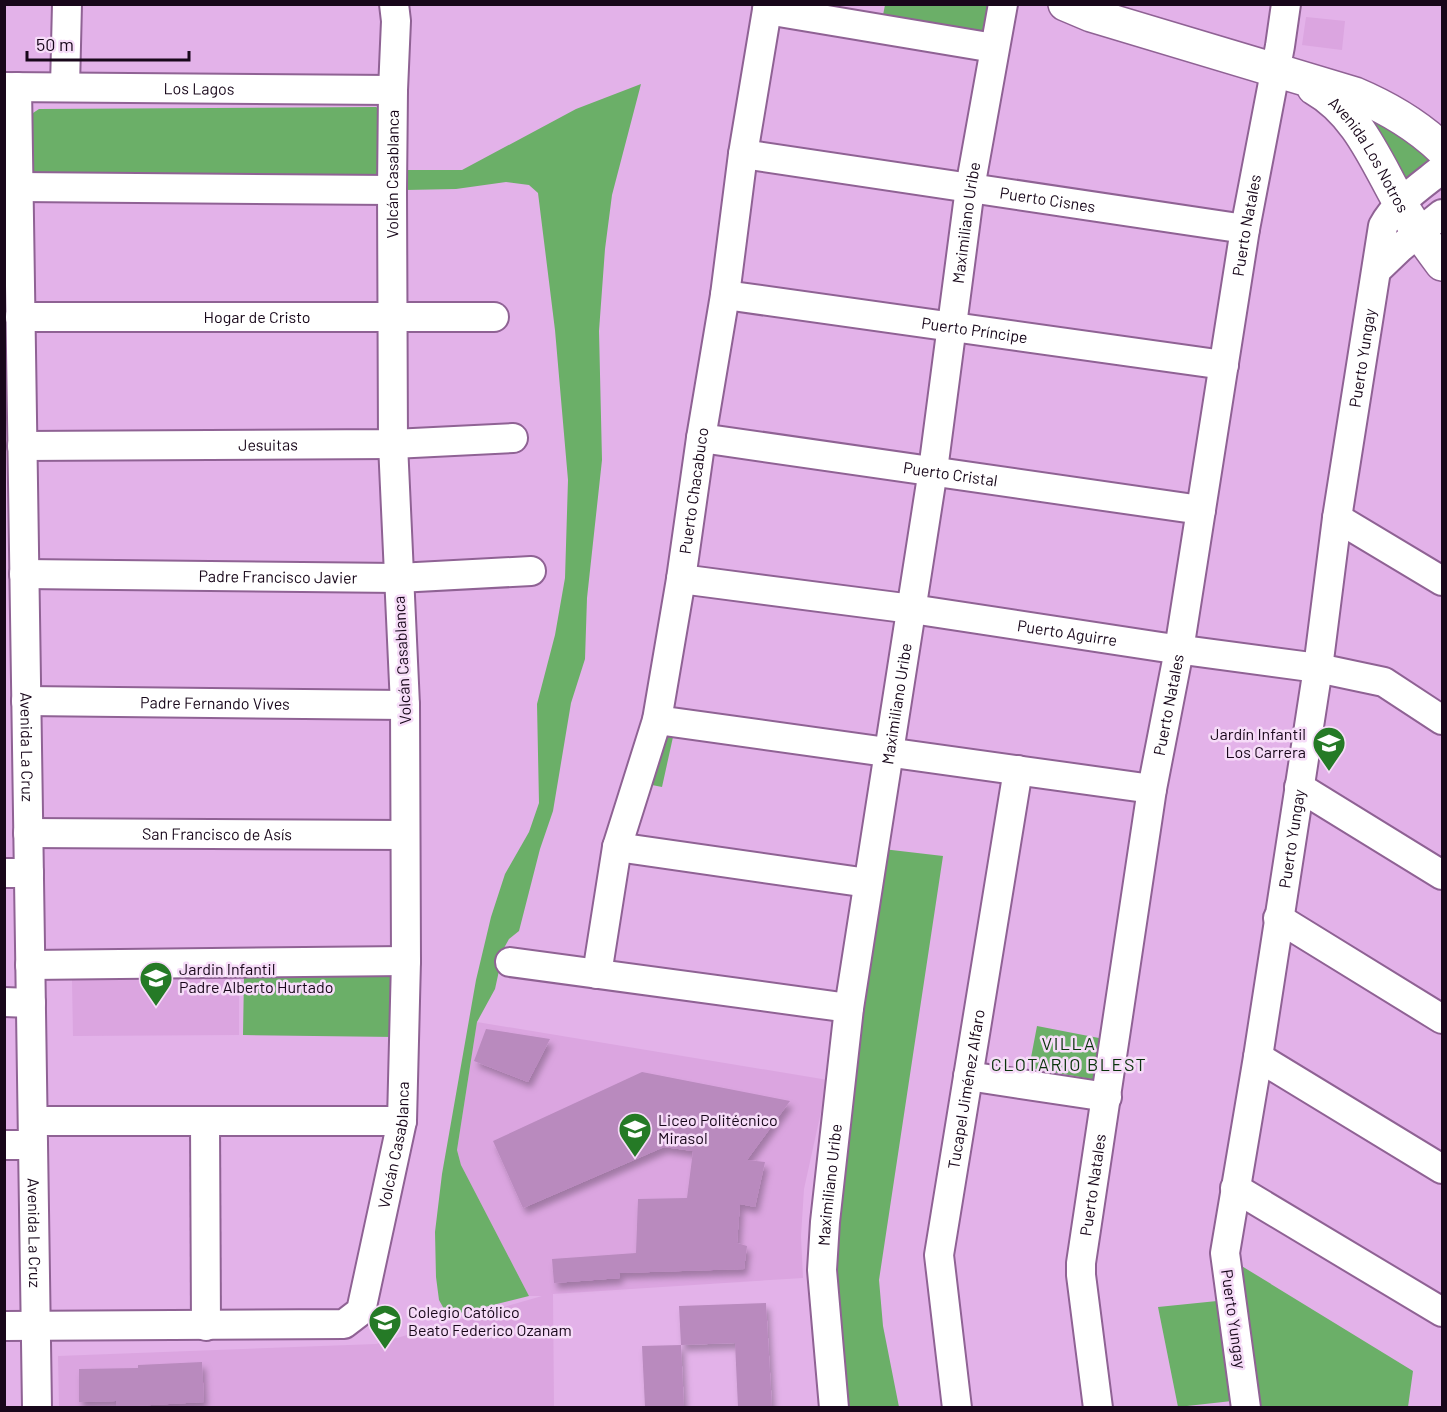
<svg xmlns="http://www.w3.org/2000/svg" width="1447" height="1412" font-family="Barlow,sans-serif">
	<style>
		.built { fill: #dba5e0 }
		.green { fill: #6baf68 }
		.building { fill: #b98abe; filter: url(#shadow) }
		.lines { fill: none; stroke-linecap: round; stroke-linejoin: round }
		.minor-casing { stroke: #8f6294; stroke-width: 32 }
		.major-casing { stroke: #8f6294; stroke-width: 36 }
		.minor { stroke: #fff; stroke-width: 28 }
		.major { stroke: #fff; stroke-width: 33 }
		.labels { text-anchor: middle; stroke-width: 5; stroke-linejoin: round; paint-order: stroke }
		.street-label { font-size: 16px; fill: #18071a; stroke: #f6dcf8 }
		.poi-label { font-size: 16px; fill: #18071a; stroke: #f6dcf8; text-anchor: start }
		.neighbourhood-label { font-size: 18px; letter-spacing: 1.5px; fill: #0a330b; stroke: #f6dcf8 }
	</style>
	<defs>
		<filter id="shadow"><feDropShadow dx="3.5" dy="6" stdDeviation="3" flood-color="#0004"/></filter>
	</defs>
	<rect width="100%" height="100%" fill="#e3b2e9"/>
	<path class="built" d="M 1306,17 L 1345,21 L 1342,50 L 1302,45 Z
		M 239,978 L 239,1035 L 73,1036 L 72,980 Z
		M 477,1022 L 828,1080 L 804,1189 L 801,1236 L 803,1278 L 553,1294 L 554,1407 L 59,1407 L 58,1356 L 376,1344 L 542,1296 L 529,1296 L 461,1165 L 457,1150 Z"/>
	<path class="green" d="M 885,5 L 993,5 L 990,28 L 972,35 L 883,15 Z
		M 641,84 L 612,195 L 605,249 L 599,331 L 602,460 L 587,598 L 585,659 L 571,703 L 553,811 L 540,849 L 519,931 L 509,939 L 504,948 L 495,989 L 477,1022 L 457,1150 L 461,1165 L 529,1296 L 448,1316 L 439,1300 L 436,1277 L 435,1232 L 442,1174 L 476,980 L 491,917 L 505,874 L 529,832 L 539,803 L 537,704 L 555,635 L 565,578 L 568,480 L 555,330 L 538,193 L 529,185 L 506,182 L 456,189 L 405,190 L 406,170 L 462,170 L 576,109 Z
		M 1341,95 L 1437,157 L 1405,187 Z
		M 376,107 L 380,109 L 381,176 L 41,180 L 32,173 L 30,115 L 39,109 Z
		M 667,737 L 673,737 L 662,787 L 642,783 L 662,739 Z
		M 883,849 L 943,856 L 879,1280 L 883,1326 L 899,1407 L 846,1408 L 834,1278 L 855,1030 Z
		M 244,976 L 395,977 L 395,1037 L 243,1035 Z
		M 1037,1026 L 1104,1039 L 1097,1080 L 1029,1068 Z
		M 1240,1265 L 1413,1371 L 1408,1407 L 1257,1407 Z
		M 1217,1301 L 1232,1401 L 1178,1407 L 1158,1307 Z"/>
	<path class="building" d="M 486,1029 L 550,1039 L 528,1082 L 474,1061 Z
		M 642,1072 L 790,1101 L 747,1160 L 765,1162 L 755,1207 L 740,1204 L 737,1243 L 747,1246 L 744,1269 L 619,1273 L 620,1278 L 554,1283 L 552,1259 L 636,1253 L 638,1199 L 687,1198 L 693,1151 L 664,1147 L 523,1208 L 493,1141 Z
		M 766,1303 L 772,1407 L 738,1407 L 735,1343 L 681,1345 L 679,1306 Z
		M 681,1345 L 684,1407 L 645,1407 L 642,1346 Z
		M 202,1362 L 204,1402 L 116,1407 L 116,1401 L 79,1402 L 79,1369 L 138,1368 L 138,1365 Z"/>
	<g class="lines">
		<defs>
			<g id="minor">
				<path d="M 767,10 L 994,48"/>
				<path id="s1" d="M 4,87 L 393,90"/>
				<path id="s2" d="M 17,87 L 37,1408"/>
				<path d="M 65,87 L 67,4"/>
				<path id="s3" d="M 743,154 L 1245,229"/>
				<path d="M 19,187 L 392,190"/>
				<path d="M 1378,269 L 1401,247 L 1442,214"/>
				<path id="s4" d="M 725,295 L 1224,365"/>
				<path id="s5" d="M 20,317 L 494,317"/>
				<path id="s6" d="M 701,438 L 1201,510"/>
				<path id="s7" d="M 22,446 L 393,444 L 513,438"/>
				<path d="M 1337,518 L 1442,581"/>
				<path id="s8" d="M 24,574 L 398,578 L 531,571"/>
				<path id="s9" d="M 681,579 L 912,609 L 1161,647 L 1318,668 L 1384,682 L 1442,720"/>
				<path id="s10" d="M 26,701 L 405,705"/>
				<path d="M 657,720 L 1152,789"/>
				<path d="M 1299,787 L 1442,875"/>
				<path id="s11" d="M 28,833 L 405,835"/>
				<path d="M 617,847 L 868,883"/>
				<path d="M 4,873 L 29,873"/>
				<path d="M 1278,918 L 1442,1019"/>
				<path d="M 510,962 L 849,1008"/>
				<path d="M 30,965 L 406,961"/>
				<path id="s12" d="M 597,974 L 617,847 L 657,720 L 681,579 L 701,438 L 725,295 L 743,154 L 768,4"/>
				<path d="M 4,1002 L 31,1003"/>
				<path d="M 1258,1057 L 1442,1169"/>
				<path d="M 968,1076 L 1107,1097"/>
				<path d="M 33,1121 L 402,1121"/>
				<path d="M 205,1122 L 206,1326"/>
				<path d="M 4,1145 L 33,1145"/>
				<path d="M 1235,1188 L 1442,1312"/>
				<path id="s13" d="M 4,1326 L 344,1324 L 361,1311 L 402,1121 L 406,961 L 405,705 L 393,444 L 392,190 L 393,90 L 396,21 L 394,4"/>
				<path id="s14" d="M 834,1408 L 822,1270 L 825,1222 L 849,1008 L 933,470 L 970,188 L 1003,4"/>
				<path id="s15" d="M 957,1408 L 939,1255 L 1018,770"/>
				<path id="s16" d="M 1098,1408 L 1081,1275 L 1081,1263 L 1152,789 L 1179,650 L 1245,229 L 1280,46 L 1286,4"/>
				<path id="s17" d="M 1246,1408 L 1225,1253 L 1258,1057 L 1318,668 L 1337,518 L 1383,226 C 1396,202 1421,186 1442,169"/>
			</g>
			<g id="major">
				<path d="M 1065,4 L 1091,15 L 1355,94 C 1388,108 1417,125 1442,149"/>
				<path id="s18" d="M 1314,88 C 1358,113 1376,161 1400,203 C 1412,224 1427,244 1442,264"/>
			</g>
		</defs>
		<use href="#minor" class="minor-casing"/>
		<use href="#major" class="major-casing"/>
		<use href="#minor" class="minor"/>
		<use href="#major" class="major"/>
	</g>
	<defs>
		<symbol id="school-pin" viewBox="-11 -11 22 30"><path d="M0 17L-7.5 6A9.5 9.5 0 1 1 7.5 6Z" fill="#257a26" stroke="#f6dcf8"/><path d="M0-5L7-2L0 1L-7-2ZM-4 1L0 2.5L4 1V4Q0 6-4 4Z" fill="#fff"/></symbol>
	</defs>
	<g fill-rule="evenodd">
		<use href="#school-pin" x="1310" y="724" width="38" height="52"/>
		<use href="#school-pin" x="137" y="959" width="38" height="52"/>
		<use href="#school-pin" x="616" y="1110" width="38" height="52"/>
		<use href="#school-pin" x="366" y="1302" width="38" height="52"/>
	</g>
	<g class="labels">
		<g class="street-label">
			<text dy="6" stroke="none"><textPath href="#s1" startOffset="195">Los Lagos</textPath></text>
			<text dy="6" stroke="none"><textPath href="#s18" startOffset="88">Avenida Los Notros</textPath></text>
			<text dy="6" stroke="none"><textPath href="#s13" startOffset="1503">Volcán Casablanca</textPath></text>
			<text dy="6" stroke="none"><textPath href="#s3" startOffset="308">Puerto Cisnes</textPath></text>
			<text dy="6" stroke="none"><textPath href="#s14" startOffset="1196">Maximiliano Uribe</textPath></text>
			<text dy="6" stroke="none"><textPath href="#s16" startOffset="1197">Puerto Natales</textPath></text>
			<text dy="6" stroke="none"><textPath href="#s5" startOffset="237">Hogar de Cristo</textPath></text>
			<text dy="6" stroke="none"><textPath href="#s4" startOffset="252">Puerto Príncipe</textPath></text>
			<text dy="6" stroke="none"><textPath href="#s17" startOffset="1062">Puerto Yungay</textPath></text>
			<text dy="6" stroke="none"><textPath href="#s7" startOffset="246">Jesuitas</textPath></text>
			<text dy="6" stroke="none"><textPath href="#s6" startOffset="252">Puerto Cristal</textPath></text>
			<text dy="6" stroke="none"><textPath href="#s12" startOffset="494">Puerto Chacabuco</textPath></text>
			<text dy="6" stroke="none"><textPath href="#s8" startOffset="254">Padre Francisco Javier</textPath></text>
			<text dy="6" stroke="none"><textPath href="#s9" startOffset="390">Puerto Aguirre</textPath></text>
			<text transform="translate(402 660) rotate(-93)" y="6">Volcán Casablanca</text>
			<text dy="6" stroke="none"><textPath href="#s10" startOffset="189">Padre Fernando Vives</textPath></text>
			<text dy="6" stroke="none"><textPath href="#s14" startOffset="710">Maximiliano Uribe</textPath></text>
			<text dy="6" stroke="none"><textPath href="#s16" startOffset="711">Puerto Natales</textPath></text>
			<text dy="6" stroke="none"><textPath href="#s2" startOffset="660">Avenida La Cruz</textPath></text>
			<text dy="6" stroke="none"><textPath href="#s11" startOffset="189">San Francisco de Asís</textPath></text>
			<text dy="6" stroke="none"><textPath href="#s17" startOffset="576">Puerto Yungay</textPath></text>
			<text dy="6" stroke="none"><textPath href="#s15" startOffset="322">Tucapel Jiménez Alfaro</textPath></text>
			<text dy="6" stroke="none"><textPath href="#s13" startOffset="531">Volcán Casablanca</textPath></text>
			<text dy="6" stroke="none"><textPath href="#s16" startOffset="225">Puerto Natales</textPath></text>
			<text dy="6" stroke="none"><textPath href="#s14" startOffset="224">Maximiliano Uribe</textPath></text>
			<text dy="6" stroke="none"><textPath href="#s2" startOffset="1146">Avenida La Cruz</textPath></text>
			<text transform="translate(1234 1319) rotate(82)" y="6">Puerto Yungay</text>
		</g>
		<g class="poi-label">
			<text x="1306" y="740" text-anchor="end">Jardín Infantil<tspan x="1306" dy="18">Los Carrera</tspan></text>
			<text x="179" y="975">Jardin Infantil<tspan x="179" dy="18">Padre Alberto Hurtado</tspan></text>
			<text x="658" y="1126">Liceo Politécnico<tspan x="658" dy="18">Mirasol</tspan></text>
			<text x="408" y="1318">Colegio Católico<tspan x="408" dy="18">Beato Federico Ozanam</tspan></text>
		</g>
		<g class="neighbourhood-label">
			<text x="1069" y="1050">VILLA<tspan x="1069" dy="21">CLOTARIO BLEST</tspan></text>
		</g>
	</g>
	<rect width="1447" height="1412" fill="none" stroke="#18071a" stroke-width="12"/>
	<path d="M27 51v9h162v-9" fill="none" stroke="#18071a" stroke-width="3"/>
	<text x="36" y="51" font-size="18" fill="#18071a" stroke="#f6dcf8" stroke-width="4.5" paint-order="stroke">50 m</text>
</svg>
